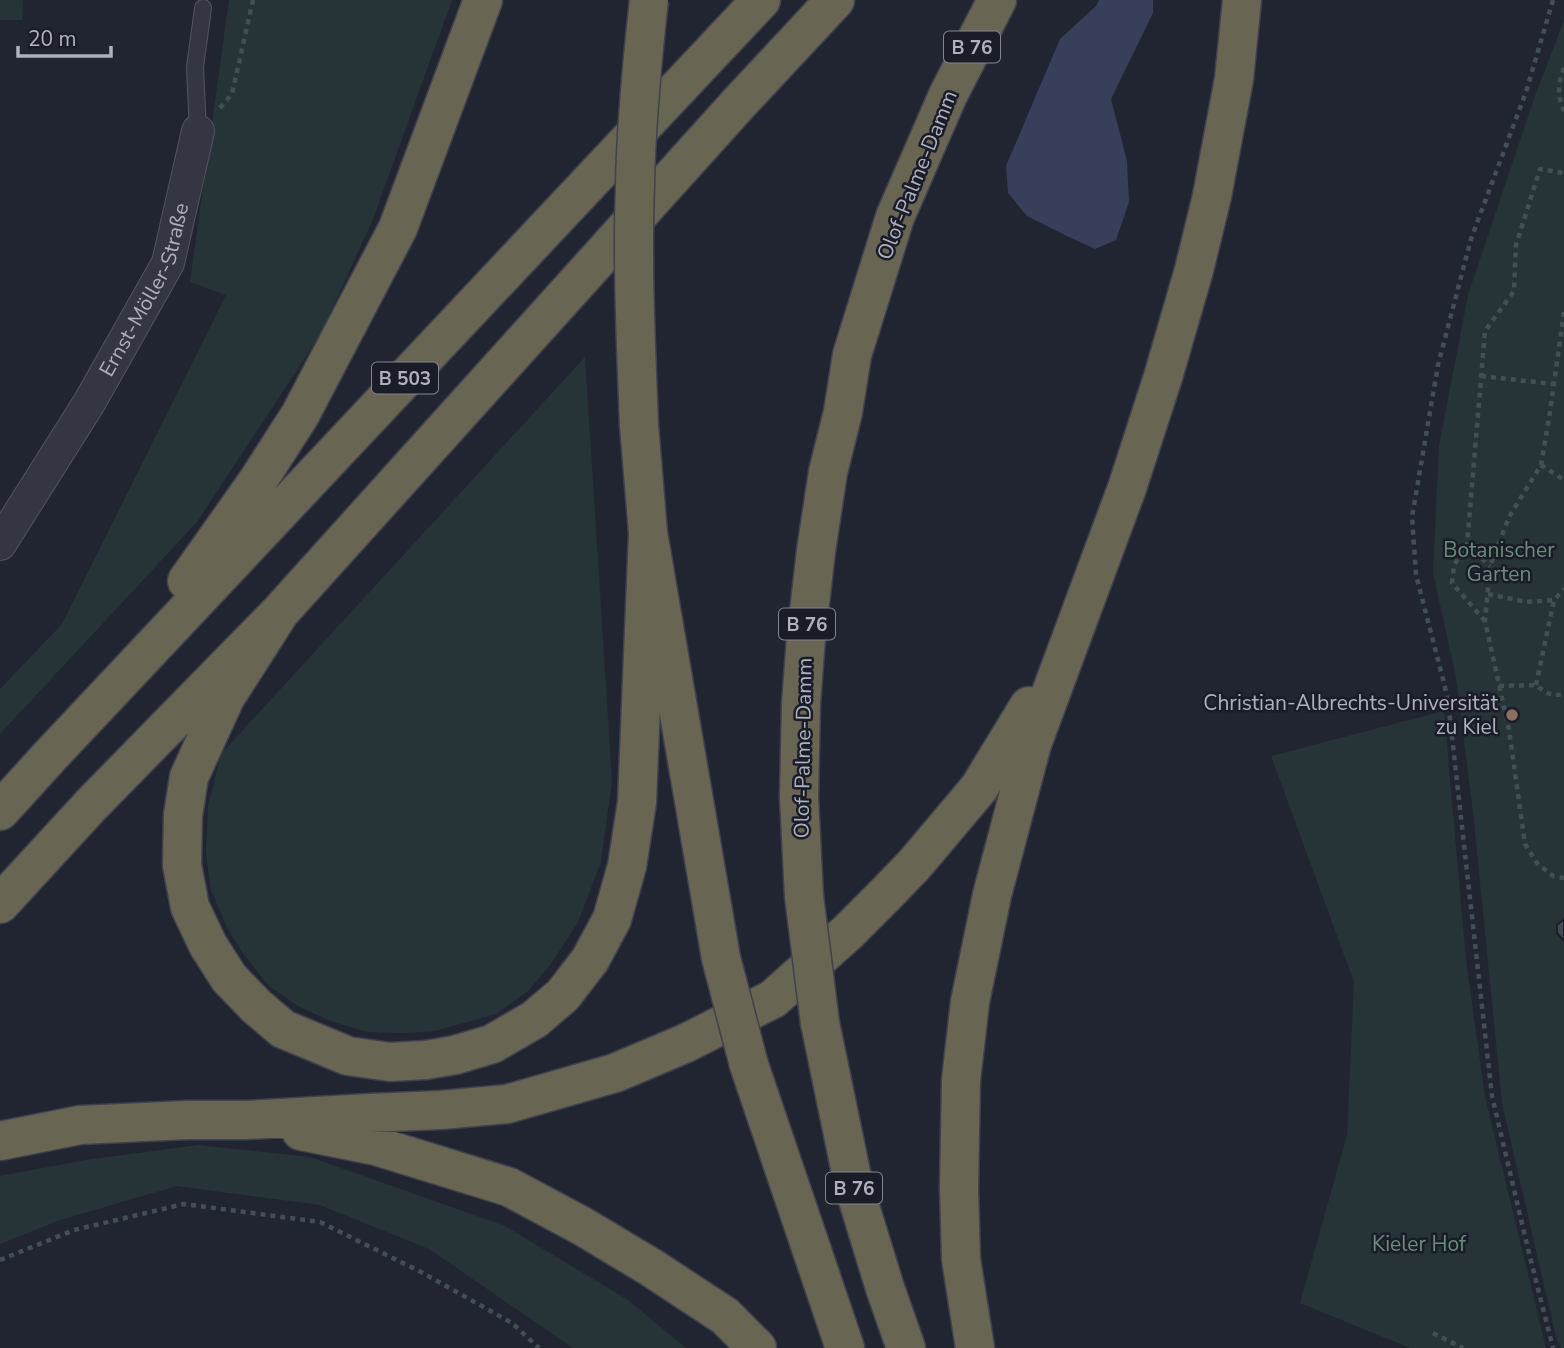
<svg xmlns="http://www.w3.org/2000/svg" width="1564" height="1348" font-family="'Nunito Sans',sans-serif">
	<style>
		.green { fill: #273437 }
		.water { fill: #383f5a }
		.building { fill: #434757; stroke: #1c1e2a; stroke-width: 2 }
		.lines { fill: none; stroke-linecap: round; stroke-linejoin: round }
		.lane-casing { stroke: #525461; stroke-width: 18 }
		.street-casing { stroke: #525461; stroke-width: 34 }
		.highway-casing { stroke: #3f414e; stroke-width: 41 }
		.path { stroke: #444f55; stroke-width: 4.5; stroke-dasharray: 5 5; stroke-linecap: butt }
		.lane { stroke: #343743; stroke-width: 16 }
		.street { stroke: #343743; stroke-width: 32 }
		.highway { stroke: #686552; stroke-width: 38 }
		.highway-bridge-casing { stroke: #3f414e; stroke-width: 41; stroke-linecap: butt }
		.highway-bridge { stroke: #686552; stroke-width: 38 }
		.education-dot { fill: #8d6e63; stroke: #1a1c28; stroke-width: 2.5 }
		.labels { text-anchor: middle; stroke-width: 5; stroke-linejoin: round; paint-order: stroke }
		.shield { fill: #1a1c28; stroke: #828492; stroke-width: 2 }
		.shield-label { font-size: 19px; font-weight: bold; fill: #aeb1c0 }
		.street-label { font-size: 21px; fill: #aeb1c0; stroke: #1a1c28 }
		.park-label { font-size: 21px; fill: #698d7a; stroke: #1a1c28 }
		.poi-label { font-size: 21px; fill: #aeb1c0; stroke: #1a1c28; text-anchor: end }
	</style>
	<rect width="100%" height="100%" fill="#212532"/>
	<path class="green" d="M 0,0 L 23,0 L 22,20 L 0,20 Z
		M 229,0 L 452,0 L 373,219 L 320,335 L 197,522 L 0,734 L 0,689 L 62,624 L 226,295 L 190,282 Z
		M 1564,21 L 1564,1348 L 1561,1348 L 1556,1337 L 1502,1103 L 1473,812 L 1456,677 L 1433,573 L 1439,446 L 1468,295 L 1536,93 Z
		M 585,357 L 612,781 L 601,862 L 578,922 L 551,964 L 528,991 L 496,1014 L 435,1031 L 404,1033 L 367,1032 L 328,1020 L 298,1006 L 269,986 L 244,955 L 227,928 L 211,890 L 206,853 L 208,806 L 221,754 Z
		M 1444,711 L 1466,960 L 1485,1097 L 1546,1348 L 1410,1348 L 1300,1303 L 1347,1135 L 1354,982 L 1271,756 Z
		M 198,1145 L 310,1157 L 505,1226 L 628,1300 L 686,1348 L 573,1348 L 429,1249 L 320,1205 L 177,1186 L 60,1220 L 0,1244 L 0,1176 L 86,1160 Z"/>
	<path class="water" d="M 1099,0 L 1153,0 L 1153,13 L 1111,99 L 1127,161 L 1129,202 L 1116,240 L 1095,249 L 1067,236 L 1027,216 L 1008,193 L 1006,166 L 1060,39 L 1096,6 Z"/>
	<path class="building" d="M 1564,919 L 1564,941 L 1557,933 L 1557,925 Z"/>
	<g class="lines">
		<defs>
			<path id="lane" d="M 198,131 L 195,67 L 203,8"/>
			<g id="street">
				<path id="s1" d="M 0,544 L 89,403 L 168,263 L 198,131"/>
			</g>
			<path id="highway" d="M 639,425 L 648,533 L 721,958
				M 187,581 L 257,482 L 300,415 L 398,228 L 483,0
				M 280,612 L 225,698 L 189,777 L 183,815 L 182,865 L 190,907 L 208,945 L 229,978 L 256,1006 L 283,1029 L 348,1056 L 390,1062 L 426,1060 L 455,1055 L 492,1044 L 535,1019 L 563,995 L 590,960 L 612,919 L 627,866 L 637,802 L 648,533
				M 0,811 L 50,756 L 761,0
				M 804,896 L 799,797 L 801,704 L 806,638 L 816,551 L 828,472 L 843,412 L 852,355 L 895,217 L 948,95 L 997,0
				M 0,904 L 91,805 L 280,612 L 739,103 L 835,0
				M 820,1023 L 854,1187 L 885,1288 L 906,1348
				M 749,1065 L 845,1348
				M 301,1131 L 376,1146 L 509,1187 L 582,1226 L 652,1268 L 725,1316 L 757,1348
				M 0,1141 L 80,1125 L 187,1120 L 247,1120 L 369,1113 L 441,1110 L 507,1104 L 615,1073 L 686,1043 L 773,999 L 848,932 L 887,893 L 914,865 L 979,788 L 1029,706
				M 975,1348 L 961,1259 L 959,1188 L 961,1080 L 970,1002 L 992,895 L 1032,744 L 1127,488 L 1163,377 L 1194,270 L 1212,196 L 1234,79 L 1242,0"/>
		</defs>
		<use href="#lane" class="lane-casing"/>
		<use href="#street" class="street-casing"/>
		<use href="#highway" class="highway-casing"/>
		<path class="path" d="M 1553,0 L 1526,92 L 1471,239 L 1438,365 L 1412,517 L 1416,575 L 1445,687 L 1449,710 L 1492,1096 L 1528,1249 L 1553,1348
			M 1564,68 C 1558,82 1557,97 1564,111
			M 220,108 L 232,94 L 253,0
			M 1564,312 L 1550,412 L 1541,465 L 1509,517 L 1490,566 L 1485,621 L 1509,730 L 1525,844 L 1537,863 L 1553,876 L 1564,878
			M 1481,376 L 1553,384
			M 1541,465 L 1564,480
			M 1467,545 L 1490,566
			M 1488,594 L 1527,602 L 1554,600
			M 1485,621 L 1452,583 L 1454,565 L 1467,545 L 1485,331 L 1514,291 L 1516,245 L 1540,169 L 1564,173
			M 1536,685 L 1554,600 L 1564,589
			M 1499,686 L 1536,685 C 1546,693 1551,697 1564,694
			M 0,1260 L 74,1230 L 184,1204 L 320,1222 L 421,1272 L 512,1323 L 539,1348
			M 1433,1333 L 1463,1348"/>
		<use href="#lane" class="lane"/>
		<use href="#street" class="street"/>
		<use href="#highway" class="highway"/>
		<defs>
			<path id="highway-bridge" d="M 639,425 C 636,345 632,266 635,186 C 636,124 642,62 649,0
				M 804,896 L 820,1023
				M 721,958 L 749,1065"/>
		</defs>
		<use href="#highway-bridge" class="highway-bridge-casing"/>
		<use href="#highway-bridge" class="highway-bridge"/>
	</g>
	<circle class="education-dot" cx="1512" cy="715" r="7"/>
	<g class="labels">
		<g class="shield">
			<rect x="944" y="31.5" width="56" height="31" rx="5"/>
			<rect x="372" y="362.5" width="66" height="31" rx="5"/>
			<rect x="779" y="608.5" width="56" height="31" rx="5"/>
			<rect x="826" y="1172.5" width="56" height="31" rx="5"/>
		</g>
		<g class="shield-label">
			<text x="972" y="54">B 76</text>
			<text x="405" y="385">B 503</text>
			<text x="807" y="631">B 76</text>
			<text x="854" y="1195">B 76</text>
		</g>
		<g class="street-label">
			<text transform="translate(917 175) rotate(-68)" y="7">Olof-Palme-Damm</text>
			<text dy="7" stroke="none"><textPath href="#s1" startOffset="294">Ernst-Möller-Straße</textPath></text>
			<text transform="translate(803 748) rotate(-89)" y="7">Olof-Palme-Damm</text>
		</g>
		<g class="park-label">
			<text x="1499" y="557">Botanischer<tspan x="1499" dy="24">Garten</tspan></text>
			<text x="1419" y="1251">Kieler Hof</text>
		</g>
		<g class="poi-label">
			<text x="1498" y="710">Christian-Albrechts-Universität<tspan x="1498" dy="24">zu Kiel</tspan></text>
		</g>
	</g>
	<path d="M18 46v10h93v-10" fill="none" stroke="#aeb1c0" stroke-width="3.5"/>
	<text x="28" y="46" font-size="21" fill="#aeb1c0" stroke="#1a1c28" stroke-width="5" paint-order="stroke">20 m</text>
</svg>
